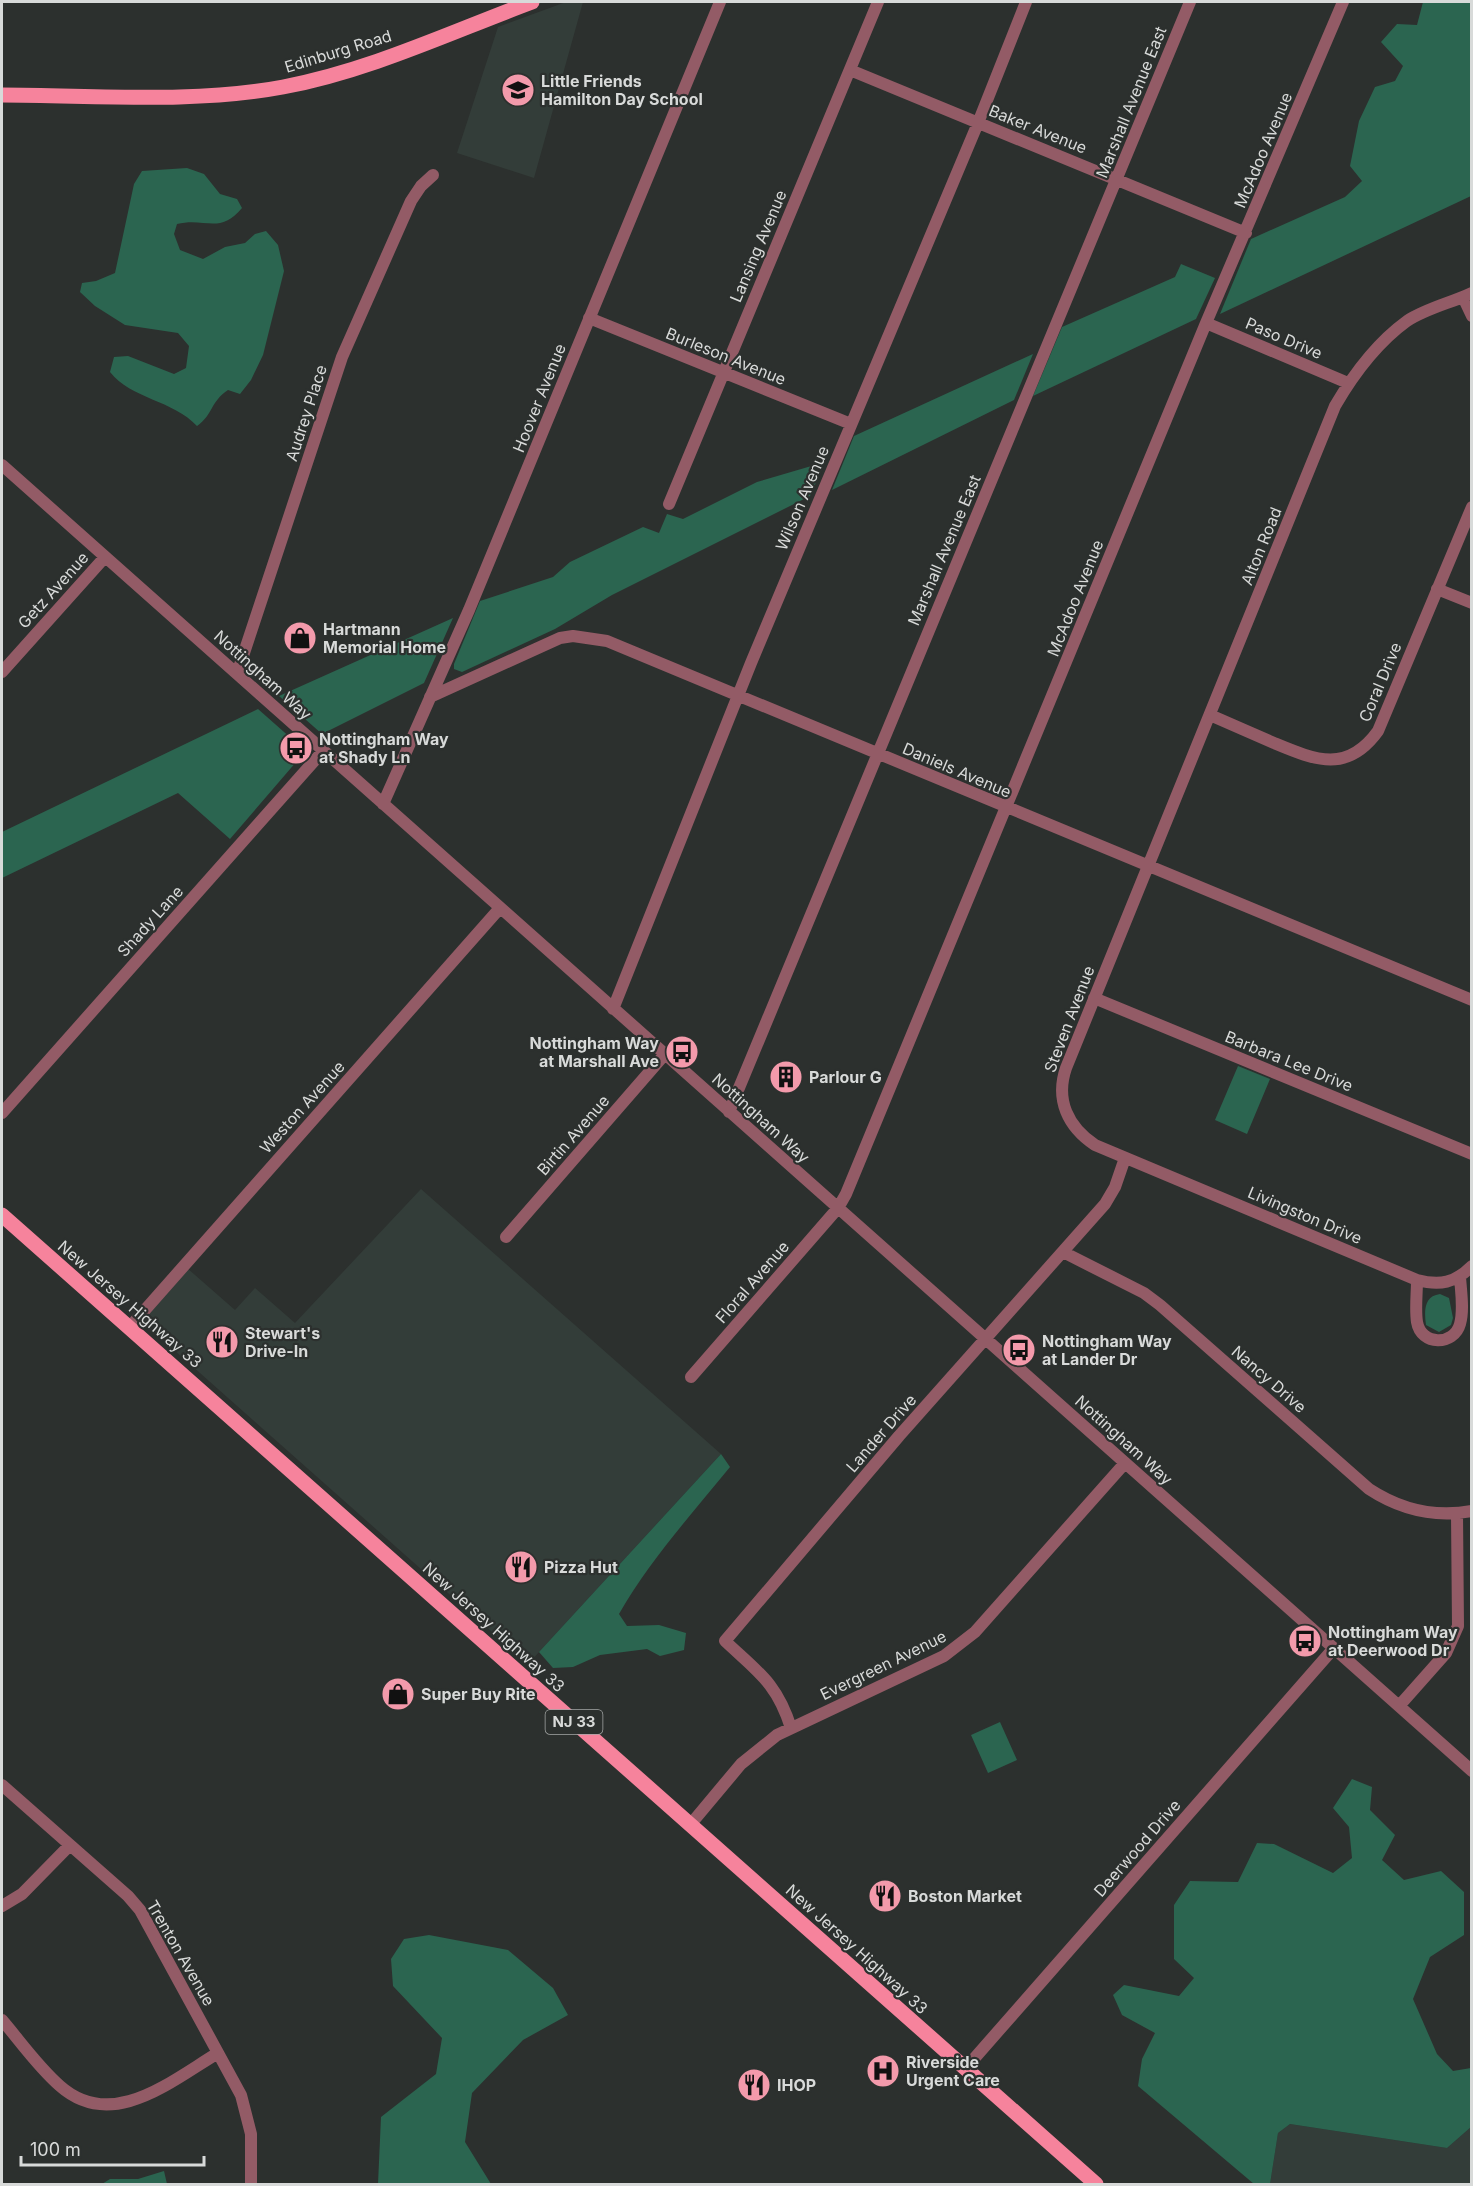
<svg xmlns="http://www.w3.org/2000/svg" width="1473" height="2186" font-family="Inter,sans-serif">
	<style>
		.built { fill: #333d39 }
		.green { fill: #2b6550 }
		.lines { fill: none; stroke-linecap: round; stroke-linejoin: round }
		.minor { stroke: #935b66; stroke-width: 12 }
		.major { stroke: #f6839c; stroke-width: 15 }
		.labels { text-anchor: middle; stroke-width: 4.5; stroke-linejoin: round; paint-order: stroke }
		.shield { fill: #2c302e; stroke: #a4a7a6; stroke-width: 1.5 }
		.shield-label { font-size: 15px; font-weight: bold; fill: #d8dad9 }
		.street-label { font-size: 16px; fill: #d8dad9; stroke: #2c302e }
		.poi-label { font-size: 16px; font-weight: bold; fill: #d8dad9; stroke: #2c302e; text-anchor: start }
	</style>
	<rect width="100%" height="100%" fill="#2c302e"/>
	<path class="built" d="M 566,2 L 583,2 L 534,178 L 457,153 L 498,27 Z
		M 421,1189 L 721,1454 L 528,1664 L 147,1326 L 144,1319 L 187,1268 L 235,1310 L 255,1288 L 295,1323 Z
		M 1290,2124 L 1447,2148 L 1471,2127 L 1471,2184 L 1270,2184 L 1278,2133 Z"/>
	<path class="green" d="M 1423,2 L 1471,2 L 1471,196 L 1220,314 L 1251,239 L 1345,197 L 1362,181 L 1350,166 L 1359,121 L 1375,87 L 1395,81 L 1403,66 L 1381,42 L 1397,24 L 1417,25 Z
		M 187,168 L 204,174 L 220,194 L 237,199 L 242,208 C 220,235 205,217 177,224 L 174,234 L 180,250 L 203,259 L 225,247 L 245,243 L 255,234 L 266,231 L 278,245 L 284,271 L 263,355 L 251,380 L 240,394 L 228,390 C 210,402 213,415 197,426 C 173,400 131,399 110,372 L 114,357 L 128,356 L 174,374 L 186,368 L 189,346 L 178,333 L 125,325 L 95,306 L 80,292 L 82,283 L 96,281 L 115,273 L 134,184 L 142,171 Z
		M 1181,264 L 1215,278 L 1196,319 L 1033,396 L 1062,327 L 1175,277 Z
		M 1033,354 L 1014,400 L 832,490 L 854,436 Z
		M 825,462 L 810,496 L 612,595 L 555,629 L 462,672 L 454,669 L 454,664 L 480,601 L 553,577 L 570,562 L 643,527 L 659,533 L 667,514 L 683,519 L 757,482 Z
		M 453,618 L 424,683 L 322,734 L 279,696 Z
		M 258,709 L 301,747 L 303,754 L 230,839 L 178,793 L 2,878 L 2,832 Z
		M 1238,1066 L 1270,1079 L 1247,1134 L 1215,1120 Z
		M 1440,1294 L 1449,1298 L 1453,1318 L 1451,1325 L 1439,1332 L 1426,1325 C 1424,1311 1424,1296 1440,1294 Z
		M 721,1454 L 730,1467 C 691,1515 650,1560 619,1614 L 627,1626 L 659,1625 L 686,1633 L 684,1650 L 660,1656 L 647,1649 L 600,1655 L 573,1667 L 553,1668 L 539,1652 Z
		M 1000,1722 L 1017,1760 L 988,1773 L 971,1735 Z
		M 1352,1779 L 1372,1787 L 1370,1810 L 1395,1835 L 1382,1860 L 1404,1880 L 1441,1871 L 1464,1892 L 1464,1935 L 1430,1957 L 1413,1999 L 1437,2054 L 1453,2071 L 1471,2068 L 1471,2127 L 1447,2148 L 1290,2124 L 1278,2133 L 1270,2184 L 1254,2184 L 1138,2086 L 1142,2059 L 1155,2033 L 1122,2015 L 1113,1995 L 1124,1985 L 1179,1996 L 1194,1978 L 1174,1959 L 1174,1905 L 1190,1881 L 1238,1882 L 1257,1843 L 1274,1844 L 1333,1873 L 1352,1858 L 1349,1827 L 1333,1808 Z
		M 429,1935 L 508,1950 L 553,1988 L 568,2015 L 523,2040 L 472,2093 L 465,2142 L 491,2184 L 378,2184 L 381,2117 L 436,2074 L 442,2038 L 393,1986 L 391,1959 L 404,1939 Z
		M 164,2171 L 167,2184 L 102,2184 L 110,2179 L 138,2179 Z"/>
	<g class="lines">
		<path class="minor" d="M 850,70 L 1246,233
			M 1472,293 C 1451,303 1427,308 1407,321 C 1378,342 1353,375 1335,406 L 1066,1068 C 1055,1100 1068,1127 1095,1145 L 1417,1280 C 1440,1286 1455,1283 1472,1266
			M 1463,297 L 1472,316
			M 589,318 L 851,424
			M 1206,323 L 1348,383
			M 2,465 L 1472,1771
			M 669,504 L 878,2
			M 1437,589 L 1472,603
			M 2,672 L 105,557
			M 237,674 L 342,357 L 411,201 L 421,186 L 433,175
			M 430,697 L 560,638 L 573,636 L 607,641 L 1472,1000
			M 1210,715 C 1231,724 1253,734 1274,743 C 1315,760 1347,774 1378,731 L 1472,507
			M 383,804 L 469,610 L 720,2
			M 1094,998 L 1472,1154
			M 613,1009 L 751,663 L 978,123 L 1026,2
			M 729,1112 L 1190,2
			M 2,1113 L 323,751
			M 506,1237 L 665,1054
			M 1063,1252 L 1144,1293 L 1160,1305 L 1369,1489 C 1401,1510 1434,1518 1472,1511
			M 1417,1280 C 1417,1294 1415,1309 1417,1322 C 1421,1346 1454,1346 1460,1324 C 1464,1310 1461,1292 1460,1277
			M 129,1328 L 500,908
			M 691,1377 L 838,1208 L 846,1194 L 1206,323 L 1343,2
			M 1399,1706 L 1446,1653 L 1458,1626 L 1457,1514
			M 791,1728 C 777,1683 758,1672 725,1641 L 899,1436 L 1105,1204 L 1115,1187 L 1125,1158
			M 2,1785 L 128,1896 L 140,1910 L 241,2095 L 251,2134 L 251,2184
			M 690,1825 L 741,1764 L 777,1735 L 944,1656 L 975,1632 L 1125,1463
			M 2,1906 L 22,1894 L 70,1845
			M 2,2020 C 20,2041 38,2067 60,2086 C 112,2132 171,2081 218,2053
			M 965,2069 L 1334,1648"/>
		<path class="major" d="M 2,95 C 93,95 193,104 283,87 C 369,71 451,32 532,2
			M 2,1215 L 1096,2184"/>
	</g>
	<defs>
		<symbol id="school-disc" viewBox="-11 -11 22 22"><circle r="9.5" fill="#f39aab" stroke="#2c302e"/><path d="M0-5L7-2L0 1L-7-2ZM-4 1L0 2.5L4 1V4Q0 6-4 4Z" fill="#111"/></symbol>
		<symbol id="shop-disc" viewBox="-11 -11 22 22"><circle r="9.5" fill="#f39aab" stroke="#2c302e"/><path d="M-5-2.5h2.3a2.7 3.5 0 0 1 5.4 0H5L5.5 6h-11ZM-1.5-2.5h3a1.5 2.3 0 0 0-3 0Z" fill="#111"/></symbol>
		<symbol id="bus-disc" viewBox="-11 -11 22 22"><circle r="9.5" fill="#f39aab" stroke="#2c302e"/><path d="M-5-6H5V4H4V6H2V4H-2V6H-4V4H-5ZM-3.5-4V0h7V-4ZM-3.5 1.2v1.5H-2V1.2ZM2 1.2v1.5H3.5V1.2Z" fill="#111"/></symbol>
		<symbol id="building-disc" viewBox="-11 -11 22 22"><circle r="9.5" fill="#f39aab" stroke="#2c302e"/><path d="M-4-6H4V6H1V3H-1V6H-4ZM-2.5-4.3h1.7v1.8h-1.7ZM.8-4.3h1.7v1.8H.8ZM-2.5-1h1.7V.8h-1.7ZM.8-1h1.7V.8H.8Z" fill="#111"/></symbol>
		<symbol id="restaurant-disc" viewBox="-11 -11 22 22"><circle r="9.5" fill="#f39aab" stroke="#2c302e"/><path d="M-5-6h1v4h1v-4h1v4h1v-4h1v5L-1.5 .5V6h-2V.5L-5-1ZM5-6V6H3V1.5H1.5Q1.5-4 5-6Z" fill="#111"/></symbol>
		<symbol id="hospital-disc" viewBox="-11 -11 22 22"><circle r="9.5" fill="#f39aab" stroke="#2c302e"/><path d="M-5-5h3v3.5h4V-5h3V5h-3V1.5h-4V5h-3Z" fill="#111"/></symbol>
	</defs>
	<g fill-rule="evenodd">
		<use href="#school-disc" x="499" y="71" width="38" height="38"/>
		<use href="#shop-disc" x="281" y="619" width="38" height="38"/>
		<use href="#bus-disc" x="277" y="729" width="38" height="38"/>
		<use href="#bus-disc" x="663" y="1033" width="38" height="38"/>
		<use href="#building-disc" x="767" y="1058" width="38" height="38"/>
		<use href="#restaurant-disc" x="203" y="1323" width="38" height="38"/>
		<use href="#bus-disc" x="1000" y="1331" width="38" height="38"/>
		<use href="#restaurant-disc" x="502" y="1548" width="38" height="38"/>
		<use href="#bus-disc" x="1286" y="1622" width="38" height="38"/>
		<use href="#shop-disc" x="379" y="1675" width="38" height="38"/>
		<use href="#restaurant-disc" x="866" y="1877" width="38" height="38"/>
		<use href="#hospital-disc" x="864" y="2052" width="38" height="38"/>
		<use href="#restaurant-disc" x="735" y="2066" width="38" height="38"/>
	</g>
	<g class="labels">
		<rect class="shield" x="545.5" y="1710" width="57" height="24" rx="4.5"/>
		<g class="shield-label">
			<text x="574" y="1727">NJ 33</text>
		</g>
		<g class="street-label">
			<text transform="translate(338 51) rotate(-17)" y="6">Edinburg Road</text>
			<text transform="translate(1131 102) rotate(-68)" y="6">Marshall Avenue East</text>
			<text transform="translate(1038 129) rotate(22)" y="6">Baker Avenue</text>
			<text transform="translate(1263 150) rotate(-67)" y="6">McAdoo Avenue</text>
			<text transform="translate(758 246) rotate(-67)" y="6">Lansing Avenue</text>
			<text transform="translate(1284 338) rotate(23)" y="6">Paso Drive</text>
			<text transform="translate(726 356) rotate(22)" y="6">Burleson Avenue</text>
			<text transform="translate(539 398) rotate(-68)" y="6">Hoover Avenue</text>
			<text transform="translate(306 413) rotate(-72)" y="6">Audrey Place</text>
			<text transform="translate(802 498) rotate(-67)" y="6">Wilson Avenue</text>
			<text transform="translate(1261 546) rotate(-68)" y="6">Alton Road</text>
			<text transform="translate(944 550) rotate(-67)" y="6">Marshall Avenue East</text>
			<text transform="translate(53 590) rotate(-48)" y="6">Getz Avenue</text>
			<text transform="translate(1075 598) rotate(-68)" y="6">McAdoo Avenue</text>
			<text transform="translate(263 675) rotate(42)" y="6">Nottingham Way</text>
			<text transform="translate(1380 682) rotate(-67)" y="6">Coral Drive</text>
			<text transform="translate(957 770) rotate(23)" y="6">Daniels Avenue</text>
			<text transform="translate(150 921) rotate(-48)" y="6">Shady Lane</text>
			<text transform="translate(1069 1019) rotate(-69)" y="6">Steven Avenue</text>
			<text transform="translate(1289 1061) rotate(22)" y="6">Barbara Lee Drive</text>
			<text transform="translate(302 1107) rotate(-48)" y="6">Weston Avenue</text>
			<text transform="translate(761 1118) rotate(42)" y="6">Nottingham Way</text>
			<text transform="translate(573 1135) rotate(-49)" y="6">Birtin Avenue</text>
			<text transform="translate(1305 1215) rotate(23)" y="6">Livingston Drive</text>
			<text transform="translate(752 1282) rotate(-49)" y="6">Floral Avenue</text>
			<text transform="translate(130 1304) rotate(41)" y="6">New Jersey Highway 33</text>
			<text transform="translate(1269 1379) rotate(41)" y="6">Nancy Drive</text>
			<text transform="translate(881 1433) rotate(-49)" y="6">Lander Drive</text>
			<text transform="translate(1124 1440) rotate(42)" y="6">Nottingham Way</text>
			<text transform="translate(494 1627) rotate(42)" y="6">New Jersey Highway 33</text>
			<text transform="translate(883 1665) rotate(-26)" y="6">Evergreen Avenue</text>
			<text transform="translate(1137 1848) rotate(-49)" y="6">Deerwood Drive</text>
			<text transform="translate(857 1949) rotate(42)" y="6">New Jersey Highway 33</text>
			<text transform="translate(181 1953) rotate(60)" y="6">Trenton Avenue</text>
		</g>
		<g class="poi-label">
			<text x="541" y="87">Little Friends<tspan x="541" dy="18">Hamilton Day School</tspan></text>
			<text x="323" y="635">Hartmann<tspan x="323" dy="18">Memorial Home</tspan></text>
			<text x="319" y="745">Nottingham Way<tspan x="319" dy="18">at Shady Ln</tspan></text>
			<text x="659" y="1049" text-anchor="end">Nottingham Way<tspan x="659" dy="18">at Marshall Ave</tspan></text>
			<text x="809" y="1083">Parlour G</text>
			<text x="245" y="1339">Stewart's<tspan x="245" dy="18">Drive-In</tspan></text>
			<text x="1042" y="1347">Nottingham Way<tspan x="1042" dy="18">at Lander Dr</tspan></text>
			<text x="544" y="1573">Pizza Hut</text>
			<text x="1328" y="1638">Nottingham Way<tspan x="1328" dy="18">at Deerwood Dr</tspan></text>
			<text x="421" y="1700">Super Buy Rite</text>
			<text x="908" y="1902">Boston Market</text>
			<text x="906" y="2068">Riverside<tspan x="906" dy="18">Urgent Care</tspan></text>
			<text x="777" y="2091">IHOP</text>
		</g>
	</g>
	<rect width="1473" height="2186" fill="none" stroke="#d8dad9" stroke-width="6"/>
	<path d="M21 2156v9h183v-9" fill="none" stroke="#d8dad9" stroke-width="3"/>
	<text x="30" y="2156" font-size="18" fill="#d8dad9" stroke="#2c302e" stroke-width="4.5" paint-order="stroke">100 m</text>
</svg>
